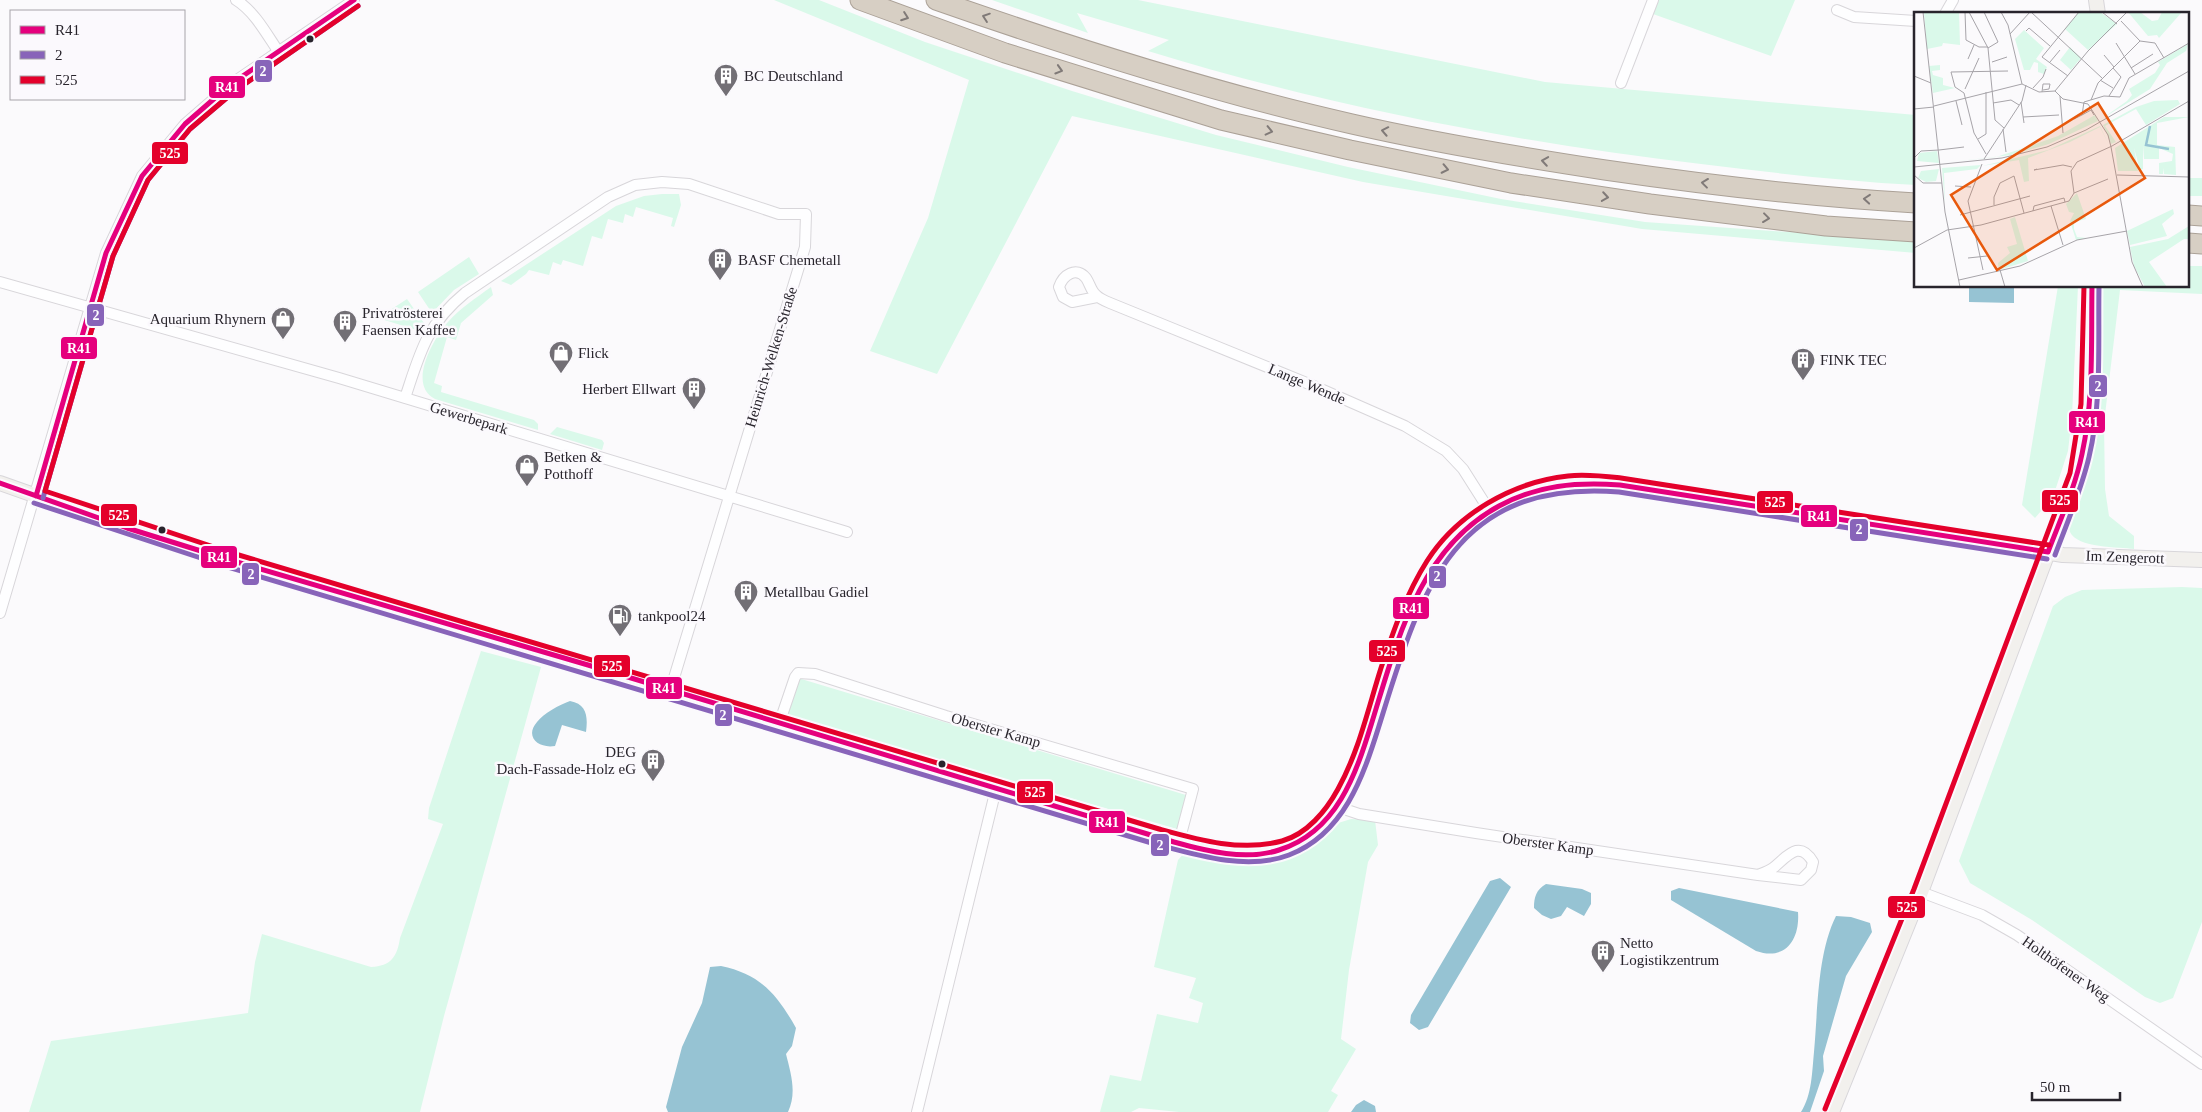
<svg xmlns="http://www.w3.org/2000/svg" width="2202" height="1112" font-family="Georgia,serif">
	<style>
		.green { fill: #daf9ea }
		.water { fill: #96c3d3 }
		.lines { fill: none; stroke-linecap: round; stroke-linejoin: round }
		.street-casing { stroke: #d8d6da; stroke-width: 12 }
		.secondary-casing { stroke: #d8d6da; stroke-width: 16 }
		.highway-casing { stroke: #aba197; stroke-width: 21 }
		.street { stroke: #fefeff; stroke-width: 10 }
		.secondary { stroke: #f2f0ed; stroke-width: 14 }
		.highway { stroke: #d7cfc4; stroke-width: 19 }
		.bus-1-casing { stroke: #fbf9fd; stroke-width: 9 }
		.bus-2-casing { stroke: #fbf9fd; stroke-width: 9 }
		.bus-3-casing { stroke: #fbf9fd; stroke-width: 9 }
		.bus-1 { stroke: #e5007d; stroke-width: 5 }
		.bus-2 { stroke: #8864b9; stroke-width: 5 }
		.bus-3 { stroke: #e4002b; stroke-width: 5 }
		.oneway { stroke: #807a78 }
		.bus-dot { fill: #28242c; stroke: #fbf9fd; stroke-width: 2 }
		.labels { text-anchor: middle; stroke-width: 5; stroke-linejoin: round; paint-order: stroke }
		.poi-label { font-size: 15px; fill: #28242c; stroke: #fbf9fd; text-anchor: start }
		.street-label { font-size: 15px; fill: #28242c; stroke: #fbf9fd }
		.inset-river { fill: none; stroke: #96c3d3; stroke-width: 2.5 }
		.inset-road { fill: none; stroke: #a7a4a9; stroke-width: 1 }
		.view { fill: #e8590c; fill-opacity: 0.15; stroke: #e8590c; stroke-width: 2.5 }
		.inset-edge { fill: none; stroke: #28242c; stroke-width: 2.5 }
		.line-badge { stroke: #fbf9fd; stroke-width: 2 }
		.badge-label { font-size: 14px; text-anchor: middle; font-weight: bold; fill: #fff }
	</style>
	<rect width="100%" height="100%" fill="#fbfafc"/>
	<path class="green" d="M 774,0 L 819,0 L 925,42 L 1072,91 L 1216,135 L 1348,167 L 1501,199 L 1645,222 L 1916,241 L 1916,253 L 1642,229 L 1363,182 L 1072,116 L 937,374 L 870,351 L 928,218 L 969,80 Z
		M 992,0 L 1138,0 L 1545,82 L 1916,115 L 1916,185 C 1844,181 1773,173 1701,164 C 1514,142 1327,106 1148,51 L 1169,40 L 1077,13 L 1088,33 Z
		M 1659,0 L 1795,0 L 1771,56 L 1653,14 Z
		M 2188,178 L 2202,178 L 2202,196 L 2188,196 Z
		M 662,194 L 679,194 L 681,205 L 674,227 L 671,226 L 673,218 L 636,207 L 633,217 L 625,214 L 623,223 L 608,219 L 602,239 L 592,236 L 583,266 L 563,260 L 561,265 L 553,262 L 549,275 L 529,270 L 526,274 L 511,285 L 501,281 L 616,206 L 644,196 Z
		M 469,257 L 479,274 L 454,290 L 432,313 L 418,292 Z
		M 2188,266 L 2202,266 L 2202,294 L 2120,290 L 2104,423 L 2105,489 L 2109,516 L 2134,536 L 2134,549 C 2119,547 2077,548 2070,532 C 2066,522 2084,476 2087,462 C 2099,405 2098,344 2100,286 L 2188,286 Z
		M 2058,286 L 2078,286 L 2072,416 L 2068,451 L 2053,497 L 2035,518 L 2022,505 Z
		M 491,287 L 493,295 L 461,323 L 456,340 L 447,337 L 434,383 L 442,386 L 441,392 L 534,420 L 538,424 L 538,430 L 435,399 C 407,385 433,339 448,322 C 460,308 476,298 491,287 Z
		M 407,299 L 424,323 L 420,331 L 378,318 Z
		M 557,427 L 602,440 L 604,443 L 602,450 L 550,434 Z
		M 2182,587 L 2202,588 L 2202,922 L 2173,998 L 2160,1003 L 2145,997 L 2032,920 L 1970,883 L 1959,861 L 2053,606 L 2065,597 L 2082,590 Z
		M 481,651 L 541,667 L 444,1016 L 420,1112 L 29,1112 L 51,1041 L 248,1013 L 255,962 L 262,934 L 371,967 C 391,966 397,957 400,938 L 443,824 L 428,819 L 429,808 Z
		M 798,678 L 1186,795 L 1177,829 L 786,715 Z
		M 1351,819 L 1375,820 L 1378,845 L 1368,862 L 1349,970 L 1341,1039 L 1356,1049 L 1331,1091 L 1338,1095 L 1328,1112 L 1179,1112 L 1139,1108 L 1131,1112 L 1100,1112 L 1110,1075 L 1141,1081 L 1157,1014 L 1198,1023 L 1203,1003 L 1189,998 L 1196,978 L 1154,967 L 1178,860 L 1185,852 L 1236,860 L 1267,861 L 1307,848 L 1335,824 Z"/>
	<path class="water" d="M 1969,286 L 2014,286 L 2014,303 L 1969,302 Z
		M 570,701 C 587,704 588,717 586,732 L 562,725 L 555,746 C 539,749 524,737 537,722 C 544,713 559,705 570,701 Z
		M 1500,878 L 1511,887 L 1428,1027 L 1419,1030 L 1410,1023 L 1411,1015 L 1490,881 Z
		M 1546,884 L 1582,889 L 1591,893 L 1591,904 L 1584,916 L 1567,907 L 1561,916 L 1551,919 L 1542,915 L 1534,908 C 1534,897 1536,890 1546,884 Z
		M 1679,888 L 1798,912 C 1800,940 1785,961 1756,951 L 1671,900 L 1671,891 Z
		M 1836,916 L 1851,917 L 1870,923 L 1872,932 L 1846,976 L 1823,1056 L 1824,1071 L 1810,1112 L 1801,1112 C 1812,1095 1812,1072 1814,1052 C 1818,1009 1817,954 1836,916 Z
		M 721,966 C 760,974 777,994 796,1028 L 792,1046 L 786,1054 C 791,1074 797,1093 788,1112 L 668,1112 L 666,1107 L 682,1047 L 702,1003 L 710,967 Z
		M 1364,1100 L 1375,1106 L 1376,1112 L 1351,1112 L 1356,1105 Z"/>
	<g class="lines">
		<defs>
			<path id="street" d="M 236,0 C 254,11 266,33 278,51
				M 1837,10 L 1854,17 L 1916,21
				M 1945,14 L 1953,0
				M 1621,83 L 1653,0
				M 0,282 L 339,378 L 847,532
				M 1097,297 L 1072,302 L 1063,297 L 1059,287 C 1063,275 1076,266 1086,278 C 1090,284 1091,291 1096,295 C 1100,299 1105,301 1110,303 L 1314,386 L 1405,426 L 1446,451 L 1463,469 L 1489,510
				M 405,398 C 420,353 426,325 465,293 L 608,197 L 635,185 L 662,182 L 689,184 L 779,214 L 806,214 L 805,247 L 670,691
				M 0,613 L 106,253 L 142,176 L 185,124 L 231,84 L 354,0
				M 779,724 L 795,677 L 798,673 L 815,674 L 946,716 L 1193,789 L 1179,842
				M 1338,807 L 1359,814 L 1476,833 L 1758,875 L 1801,880 L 1811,870 L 1813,862 C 1799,838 1786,858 1773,868 C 1769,871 1763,873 1758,875
				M 1921,892 L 1982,915 L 2017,935 L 2202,1064
				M 917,1112 L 996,789"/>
			<path id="secondary" d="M 2096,0 L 2098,14
				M 0,483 L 127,528 L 230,560 C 465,628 699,702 934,770 C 995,788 1055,807 1116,825 C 1148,834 1179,845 1212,850 C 1236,854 1262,857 1285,849 C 1335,831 1355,780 1369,734 C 1395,646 1415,543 1507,501 C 1530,491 1554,484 1579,483 C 1592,482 1606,484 1620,485 L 2063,555 L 2202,560
				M 1832,1112 L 1921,892 L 2077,475 C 2093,414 2090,349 2092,286"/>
			<path id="highway" d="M 860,0 L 1005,53 L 1221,120 L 1350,150 L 1511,183 L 1650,204 L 1826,226 L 1916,232
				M 936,0 C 1073,48 1211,92 1352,124 C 1435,143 1520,157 1605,170 C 1708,185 1812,197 1916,203
				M 2188,215 L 2202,216
				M 2188,243 L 2202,244"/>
		</defs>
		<use href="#street" class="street-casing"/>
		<use href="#secondary" class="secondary-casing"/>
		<use href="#highway" class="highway-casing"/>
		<use href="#street" class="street"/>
		<use href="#secondary" class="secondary"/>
		<use href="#highway" class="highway"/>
		<defs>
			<path id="bus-1" d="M 0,483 L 127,528 L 230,560 L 588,665 L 1174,842 C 1207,851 1245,861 1279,850 C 1337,832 1356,774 1372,722 C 1397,641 1419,549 1499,506 C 1538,485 1576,482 1620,485 L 2048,552
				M 36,496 L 106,253 L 142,176 L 185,124 L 231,84 L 354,0
				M 2048,552 C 2060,520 2075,488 2082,454 C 2094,399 2091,342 2092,286"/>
			<path id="bus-2" d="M 43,498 L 113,256 L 148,180 L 190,129 L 236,90 L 358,6
				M 34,503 L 228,567 L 1155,844 C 1196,855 1247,871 1289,855 C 1344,834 1363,777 1379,726 C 1420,594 1451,479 1619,492 L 2047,559
				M 2055,555 C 2067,523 2081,491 2089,457 C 2102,402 2098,343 2099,286"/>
			<path id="bus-3" d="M 358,6 L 236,90 L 190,129 L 148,180 L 113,256 L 45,491 L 232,553 L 1159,829 C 1199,840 1241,852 1282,841 C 1307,834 1326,811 1338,789 C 1359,751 1368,709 1381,668 C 1393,632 1406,594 1427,561 C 1457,514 1512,482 1568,476 C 1586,474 1603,476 1621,478 L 2049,545
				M 1825,1109 L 1914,889 L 2070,473 L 2081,404 L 2084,286"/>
		</defs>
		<use href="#bus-1" class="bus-1-casing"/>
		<use href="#bus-2" class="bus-2-casing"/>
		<use href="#bus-3" class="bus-3-casing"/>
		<use href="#bus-1" class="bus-1"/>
		<use href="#bus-2" class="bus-2"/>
		<use href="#bus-3" class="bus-3"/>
	</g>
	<defs><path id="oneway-chevron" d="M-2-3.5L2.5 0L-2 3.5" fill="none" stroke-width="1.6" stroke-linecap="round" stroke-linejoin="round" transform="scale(1.25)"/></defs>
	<g class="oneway">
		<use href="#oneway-chevron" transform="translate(905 17) rotate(20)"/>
		<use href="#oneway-chevron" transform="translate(986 17) rotate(-161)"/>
		<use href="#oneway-chevron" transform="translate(1059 70) rotate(17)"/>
		<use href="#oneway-chevron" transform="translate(1269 131) rotate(13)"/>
		<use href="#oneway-chevron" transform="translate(1385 131) rotate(-169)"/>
		<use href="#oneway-chevron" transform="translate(1545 161) rotate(-171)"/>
		<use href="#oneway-chevron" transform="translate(1445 169) rotate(12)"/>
		<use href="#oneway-chevron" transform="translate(1705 183) rotate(-173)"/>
		<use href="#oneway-chevron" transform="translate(1605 197) rotate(9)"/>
		<use href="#oneway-chevron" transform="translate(1867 199) rotate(-175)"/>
		<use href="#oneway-chevron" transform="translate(1766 218) rotate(7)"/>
	</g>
	<defs>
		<symbol id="building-pin" viewBox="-11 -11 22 30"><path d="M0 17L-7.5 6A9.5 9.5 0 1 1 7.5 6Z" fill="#726f75" stroke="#fbf9fd"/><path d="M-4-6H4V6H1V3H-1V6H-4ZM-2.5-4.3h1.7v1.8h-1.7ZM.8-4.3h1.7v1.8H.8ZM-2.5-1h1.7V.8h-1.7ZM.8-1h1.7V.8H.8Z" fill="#fff"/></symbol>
		<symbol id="shop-pin" viewBox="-11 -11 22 30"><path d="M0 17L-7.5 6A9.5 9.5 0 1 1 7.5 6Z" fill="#726f75" stroke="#fbf9fd"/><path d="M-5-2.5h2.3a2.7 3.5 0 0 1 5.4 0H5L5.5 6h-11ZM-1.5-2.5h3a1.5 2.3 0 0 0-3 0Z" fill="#fff"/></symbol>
		<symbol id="fuel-pin" viewBox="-11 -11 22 30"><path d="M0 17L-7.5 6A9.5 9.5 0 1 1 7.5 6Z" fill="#726f75" stroke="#fbf9fd"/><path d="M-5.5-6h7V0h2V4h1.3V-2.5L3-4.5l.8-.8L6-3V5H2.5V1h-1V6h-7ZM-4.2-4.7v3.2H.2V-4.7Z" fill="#fff"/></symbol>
	</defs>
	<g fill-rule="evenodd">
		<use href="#building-pin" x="712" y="62" width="28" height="38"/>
		<use href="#building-pin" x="706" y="246" width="28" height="38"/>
		<use href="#shop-pin" x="269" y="305" width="28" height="38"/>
		<use href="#building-pin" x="331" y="308" width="28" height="38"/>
		<use href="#shop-pin" x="547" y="339" width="28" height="38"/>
		<use href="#building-pin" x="1789" y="346" width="28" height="38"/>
		<use href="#building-pin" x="680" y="375" width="28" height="38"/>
		<use href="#shop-pin" x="513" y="452" width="28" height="38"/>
		<use href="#building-pin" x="732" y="578" width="28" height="38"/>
		<use href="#fuel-pin" x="606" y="602" width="28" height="38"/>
		<use href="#building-pin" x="639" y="747" width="28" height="38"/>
		<use href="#building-pin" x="1589" y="938" width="28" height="38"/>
	</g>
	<g class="bus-dot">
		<circle cx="310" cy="39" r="4.5"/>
		<circle cx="162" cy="530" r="4.5"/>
		<circle cx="942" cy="764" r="4.5"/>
	</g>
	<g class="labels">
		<g class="poi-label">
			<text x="744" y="81">BC Deutschland</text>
			<text x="738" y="265">BASF Chemetall</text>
			<text x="362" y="318">Privatrösterei<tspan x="362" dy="17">Faensen Kaffee</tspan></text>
			<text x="266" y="324" text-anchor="end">Aquarium Rhynern</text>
			<text x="578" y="358">Flick</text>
			<text x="1820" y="365">FINK TEC</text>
			<text x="676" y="394" text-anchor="end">Herbert Ellwart</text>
			<text x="544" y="462">Betken &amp;<tspan x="544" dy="17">Potthoff</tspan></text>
			<text x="764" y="597">Metallbau Gadiel</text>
			<text x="638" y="621">tankpool24</text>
			<text x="636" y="757" text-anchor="end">DEG<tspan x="636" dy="17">Dach-Fassade-Holz eG</tspan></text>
			<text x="1620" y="948">Netto<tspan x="1620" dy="17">Logistikzentrum</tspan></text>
		</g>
		<g class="street-label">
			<text transform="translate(771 357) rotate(-73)" y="5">Heinrich-Welken-Straße</text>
			<text transform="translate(1307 384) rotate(23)" y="5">Lange Wende</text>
			<text transform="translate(469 418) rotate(17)" y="5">Gewerbepark</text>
			<text transform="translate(2125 557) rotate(2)" y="5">Im Zengerott</text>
			<text transform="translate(996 730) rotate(16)" y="5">Oberster Kamp</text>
			<text transform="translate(1548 844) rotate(8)" y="5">Oberster Kamp</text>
			<text transform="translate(2066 969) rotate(35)" y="5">Holthöfener Weg</text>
		</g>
	</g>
	<g transform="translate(1914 12)">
		<rect width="275" height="275" fill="#fbfafc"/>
		<path d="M 10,0 L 45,0 L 46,33 L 29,31 L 28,34 L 13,37 ZM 165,0 L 186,0 L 203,12 L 174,38 L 151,17 ZM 214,0 L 226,0 L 238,9 L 244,8 L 248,0 L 268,0 L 245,26 L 243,23 L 234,24 ZM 110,18 L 130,36 L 122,47 L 133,55 L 130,62 L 124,60 L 124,51 L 120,50 L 116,58 L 110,58 L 101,27 ZM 274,32 L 272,39 L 253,51 L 236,77 L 186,108 L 213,89 L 218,83 L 215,77 L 241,61 L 246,53 L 244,50 ZM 156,35 L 167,46 L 157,58 L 146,48 ZM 26,53 L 26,58 L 18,59 L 19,63 L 29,66 L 29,73 L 41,76 L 19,81 L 15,54 ZM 264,88 L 266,92 L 232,113 L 222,97 L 191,114 L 202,130 L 197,132 L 189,113 L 222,95 L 240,89 ZM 181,103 L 184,109 L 135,132 L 97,143 L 28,151 L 82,145 L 110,136 L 144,124 ZM 250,105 L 275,105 L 243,111 L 243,133 L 261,135 L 262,163 L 250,162 L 249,156 L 249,162 L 245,162 L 245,151 L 258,149 L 259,142 L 245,136 L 245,147 L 230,147 L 229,133 L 229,157 L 226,158 L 220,136 L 224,159 L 204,159 L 201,136 ZM 186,114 L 195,133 L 186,115 L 156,130 L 114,146 L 115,169 L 110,170 L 105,148 L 68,154 L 134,138 ZM 23,139 L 25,151 L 3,149 L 5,141 ZM 67,153 L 63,157 L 30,161 L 31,193 L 28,156 ZM 25,157 L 22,169 L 12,170 L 4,166 L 7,159 ZM 163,181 L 172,207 L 160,210 L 160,217 L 163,225 L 173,226 L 162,228 L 156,209 L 160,201 L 155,200 L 152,192 ZM 259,197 L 260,202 L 248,212 L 253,224 L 216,233 L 213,219 ZM 101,205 L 114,249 L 85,258 L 84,251 L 96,241 L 93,235 L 103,232 L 96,207 ZM 275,214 L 275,227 L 270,227 L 235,250 L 253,275 L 231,275 L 220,254 L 216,235 L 254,227 Z" fill="#daf9ea"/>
		<path class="inset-river" d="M 236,114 L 232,133 L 255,137"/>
		<path class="inset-road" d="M 9,0 L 31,200 L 46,275M 51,0 L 52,28 L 65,35 L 74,35M 55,0 L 74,36 L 81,108 L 90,116M 70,0 L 84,30 L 74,36M 87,0 L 94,13 L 108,72M 117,0 L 188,66M 188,0 L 203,12M 207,9 L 226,29 L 241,31 L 250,46M 112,19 L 115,16 L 136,34M 96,22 L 116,0M 202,31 L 221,62M 190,43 L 200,55M 54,47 L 60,33M 78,50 L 93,45M 136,50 L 146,38M 217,56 L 239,42M 0,64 L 17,71M 154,64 L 128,45 L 165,0M 186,68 L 199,76M 108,72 L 125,80 L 141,79 L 149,87 L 174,92 L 194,123 L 197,135M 119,76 L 129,65 L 132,57M 51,77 L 65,46M 141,79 L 174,39 L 213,0M 128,80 L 129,72 L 136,72 L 135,77 L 129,78M 146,84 L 149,121M 195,84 L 207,65 L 199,56M 177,88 L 184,71 L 226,29M 42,89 L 48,113M 107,90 L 110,111M 170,90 L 190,84 L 206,85 L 215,66 L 275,31M 79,91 L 97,88 L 105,93M 20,94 L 108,72M 0,97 L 20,95M 168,103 L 177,98 L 180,103M 109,105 L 145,103M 160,107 L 168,103 L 170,90M 89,117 L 92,140M 64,127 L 72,122 L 72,80M 197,135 L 218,250 L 229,275M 25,138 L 50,135M 72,142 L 60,121 L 50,81 L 41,75 L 37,60 L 94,59M 0,146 L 7,139 L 25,138M 70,147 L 108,89 L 112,73M 68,152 L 54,189 L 69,258M 0,155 L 88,146 L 133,135 L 172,118 L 275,59M 123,157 L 120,158 L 149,153 L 158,155M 0,163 L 9,171 L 28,171M 203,163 L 275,165M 41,174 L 57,175M 160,181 L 194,167M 80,193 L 80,185 L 86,171 L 100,164 L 110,201M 137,194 L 149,233M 119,199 L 120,194 L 150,186 L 151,190M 46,203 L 116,184M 33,218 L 67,213 L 155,189 L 160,181 L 157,159 L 163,150 L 198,134 L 275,89M 0,236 L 33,218M 54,246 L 73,244M 86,258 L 91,275M 45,268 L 106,254 L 163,228 L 213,219"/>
		<path class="view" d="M 184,91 L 231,166 L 83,258 L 37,183 Z"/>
		<rect width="275" height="275" class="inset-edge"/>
	</g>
	<g class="line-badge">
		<rect x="254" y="59" width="19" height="24" rx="5" fill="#8864b9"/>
		<rect x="208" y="75" width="38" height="24" rx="5" fill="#e5007d"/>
		<rect x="151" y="141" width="38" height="24" rx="5" fill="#e4002b"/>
		<rect x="86" y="303" width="19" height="24" rx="5" fill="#8864b9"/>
		<rect x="60" y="336" width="38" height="24" rx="5" fill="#e5007d"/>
		<rect x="2088" y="374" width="20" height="24" rx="5" fill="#8864b9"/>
		<rect x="2068" y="410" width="38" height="24" rx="5" fill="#e5007d"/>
		<rect x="2041" y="489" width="38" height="24" rx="5" fill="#e4002b"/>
		<rect x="1756" y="490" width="38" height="24" rx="5" fill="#e4002b"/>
		<rect x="100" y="503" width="38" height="24" rx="5" fill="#e4002b"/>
		<rect x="1800" y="504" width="38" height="24" rx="5" fill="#e5007d"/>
		<rect x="1849" y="518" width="20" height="24" rx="5" fill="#8864b9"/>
		<rect x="200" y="545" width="38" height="24" rx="5" fill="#e5007d"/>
		<rect x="241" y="562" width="19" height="24" rx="5" fill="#8864b9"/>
		<rect x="1428" y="565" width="19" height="24" rx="5" fill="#8864b9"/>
		<rect x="1392" y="596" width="38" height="24" rx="5" fill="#e5007d"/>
		<rect x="1368" y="639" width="38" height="24" rx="5" fill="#e4002b"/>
		<rect x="593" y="654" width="38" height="24" rx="5" fill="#e4002b"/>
		<rect x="645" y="676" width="38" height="24" rx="5" fill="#e5007d"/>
		<rect x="714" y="703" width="19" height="24" rx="5" fill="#8864b9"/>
		<rect x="1016" y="780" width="38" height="24" rx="5" fill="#e4002b"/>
		<rect x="1088" y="810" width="38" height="24" rx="5" fill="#e5007d"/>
		<rect x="1150" y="833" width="20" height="24" rx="5" fill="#8864b9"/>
		<rect x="1887" y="895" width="39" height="24" rx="5" fill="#e4002b"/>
	</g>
	<g class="badge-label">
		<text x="263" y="76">2</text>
		<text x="227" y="92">R41</text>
		<text x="170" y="158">525</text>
		<text x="96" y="320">2</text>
		<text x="79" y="353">R41</text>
		<text x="2098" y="391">2</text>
		<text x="2087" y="427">R41</text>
		<text x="2060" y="505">525</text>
		<text x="1775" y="507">525</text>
		<text x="119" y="520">525</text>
		<text x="1819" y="521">R41</text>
		<text x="1859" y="534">2</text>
		<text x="219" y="562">R41</text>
		<text x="251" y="579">2</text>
		<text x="1437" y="581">2</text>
		<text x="1411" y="613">R41</text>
		<text x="1387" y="656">525</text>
		<text x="612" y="671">525</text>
		<text x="664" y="693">R41</text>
		<text x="723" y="720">2</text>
		<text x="1035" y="797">525</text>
		<text x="1107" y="827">R41</text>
		<text x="1160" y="850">2</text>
		<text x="1907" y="912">525</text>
	</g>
	<rect x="10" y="10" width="175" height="90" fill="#fbf9fd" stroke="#a7a4a9"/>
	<rect x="20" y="26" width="25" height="8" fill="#e5007d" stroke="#a7a4a9"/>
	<text x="55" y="35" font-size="15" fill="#28242c">R41</text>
	<rect x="20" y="51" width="25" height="8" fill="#8864b9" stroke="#a7a4a9"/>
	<text x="55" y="60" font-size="15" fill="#28242c">2</text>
	<rect x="20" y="76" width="25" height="8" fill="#e4002b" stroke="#a7a4a9"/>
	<text x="55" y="85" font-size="15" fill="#28242c">525</text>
	<path d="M2032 1092v8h88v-8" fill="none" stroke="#28242c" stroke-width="2.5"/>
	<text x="2040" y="1092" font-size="15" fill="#28242c" stroke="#fbf9fd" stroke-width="4" paint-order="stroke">50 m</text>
</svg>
